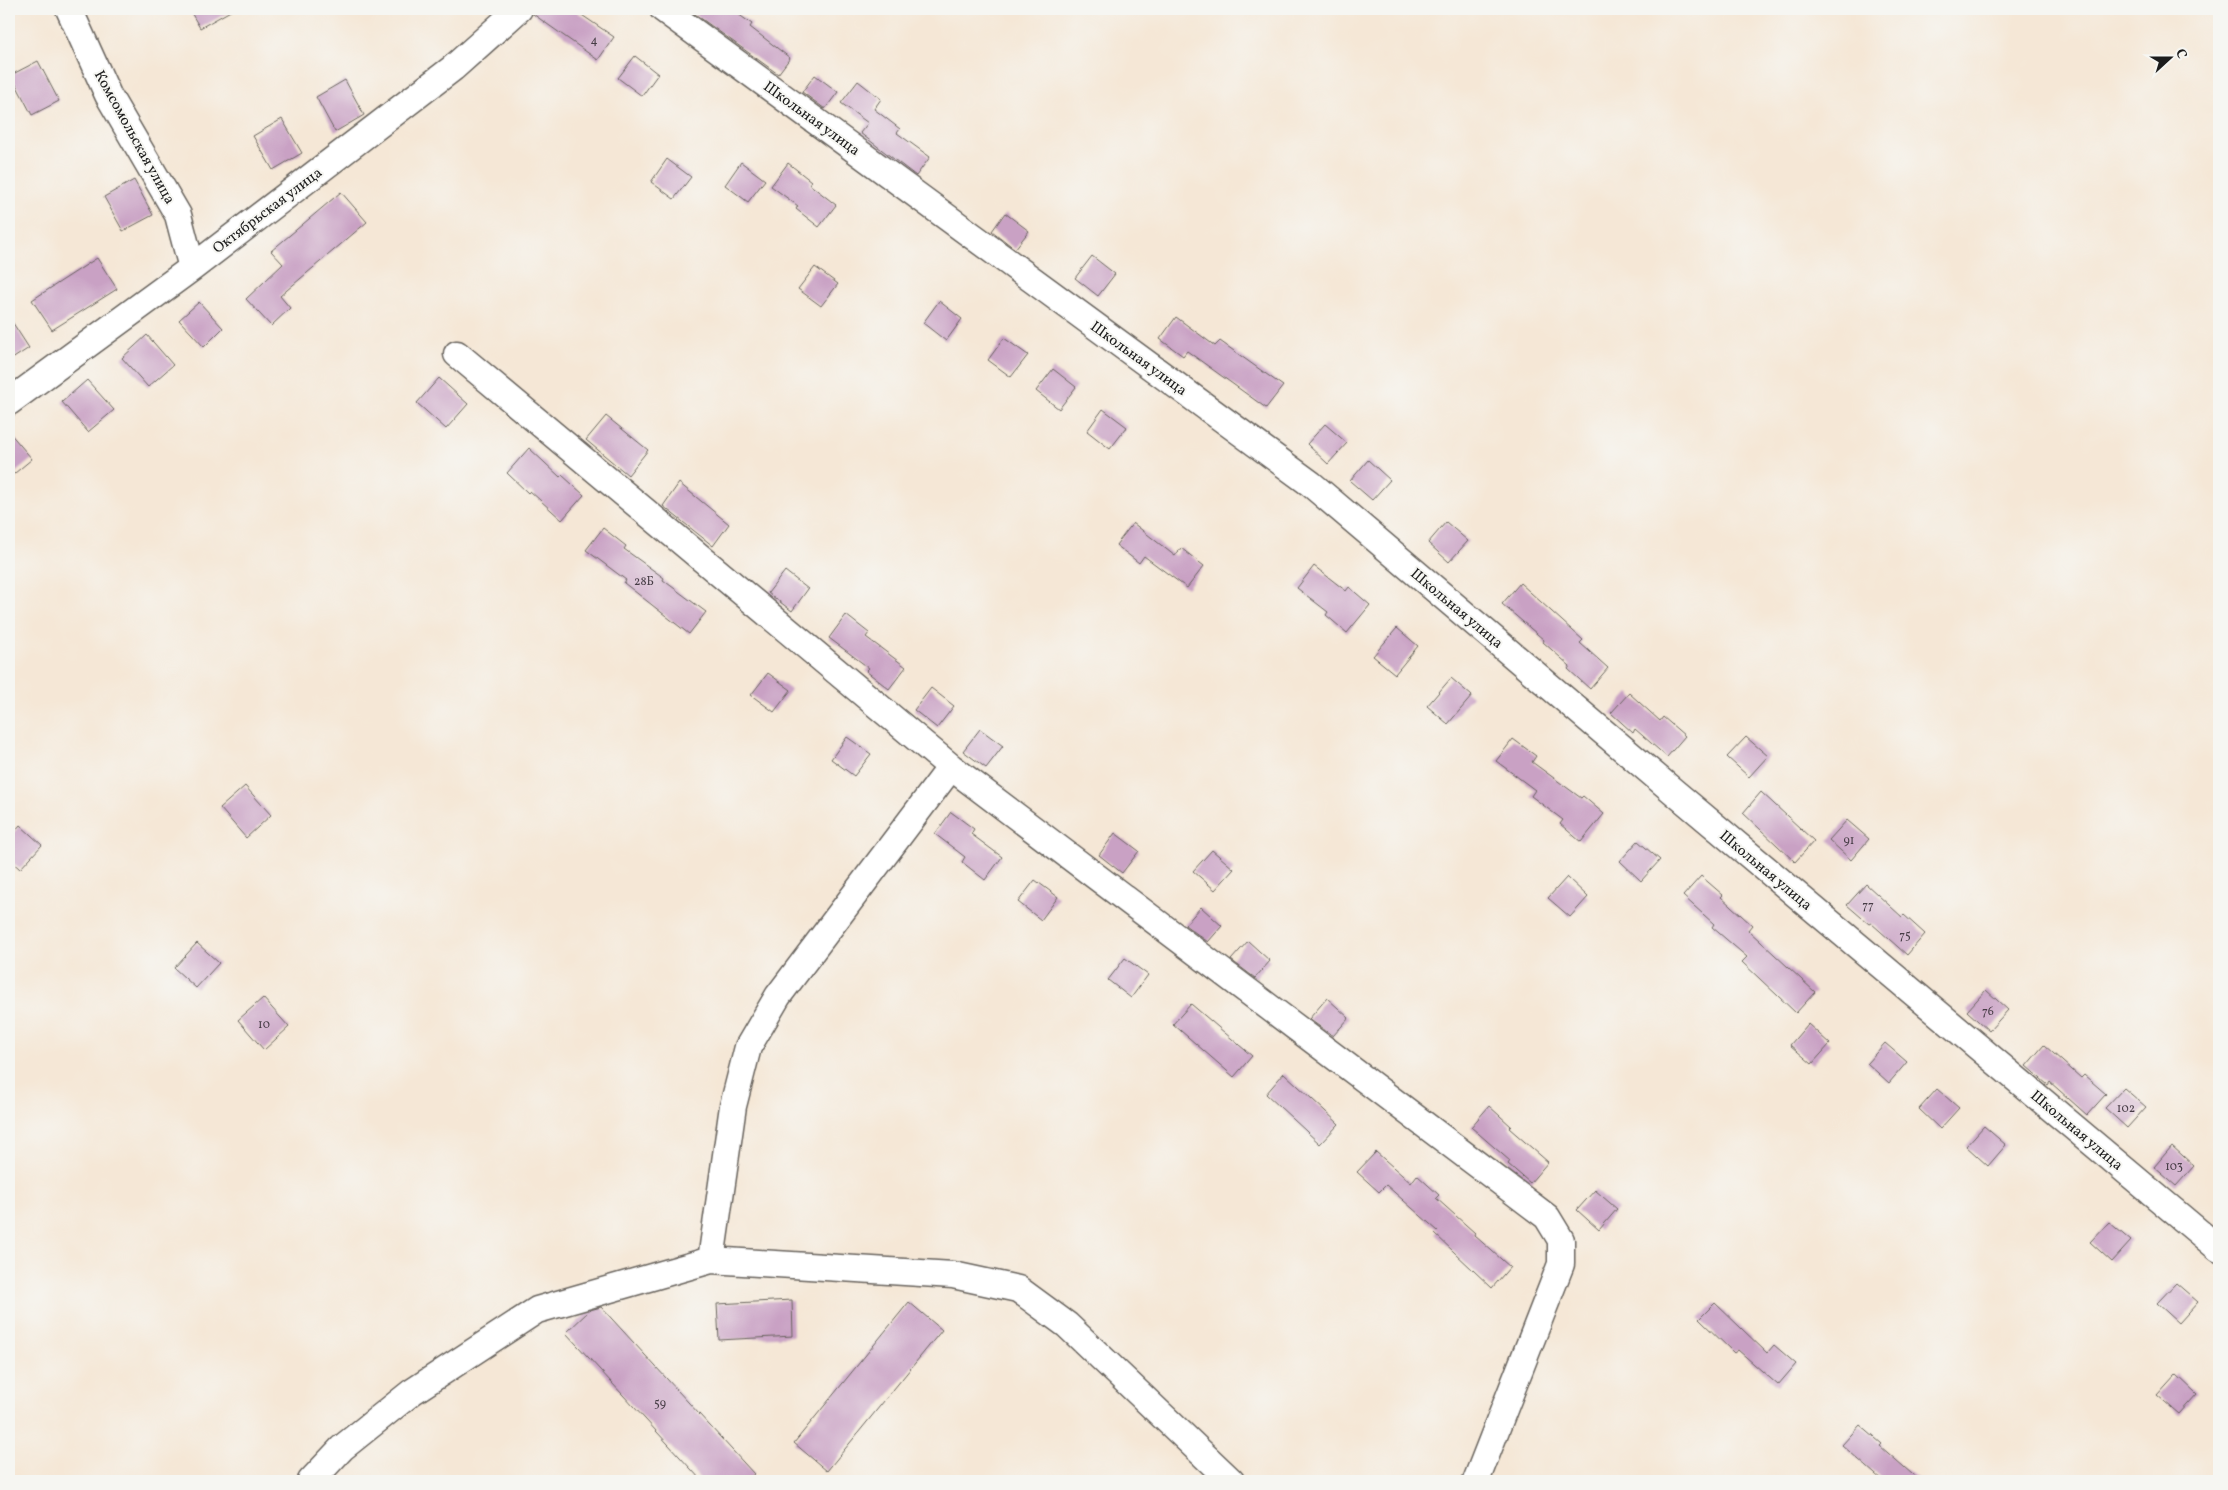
<svg xmlns="http://www.w3.org/2000/svg" width="2228" height="1490" font-family="Vollkorn,serif">
	<style>
		.building { fill: #c9a1c4 }
		.lines { fill: none; stroke-linecap: round; stroke-linejoin: round }
		.minor-casing { stroke: #68635d; stroke-width: 29 }
		.minor { stroke: #fff; stroke-width: 26 }
		.labels { text-anchor: middle; stroke-width: 4; stroke-linejoin: round; paint-order: stroke }
		.number-label { font-size: 12px; fill: #473d46 }
		.street-label { font-size: 15px; fill: #1c1c1c; stroke: #f6f6f2 }
	</style>
	<rect width="100%" height="100%" fill="#f6f6f2"/>
	<filter id="ink" filterUnits="userSpaceOnUse"><feTurbulence type="fractalNoise" baseFrequency=".02" numOctaves="2"/><feDisplacementMap in="SourceGraphic" scale="10" xChannelSelector="R" yChannelSelector="G"/><feConvolveMatrix kernelMatrix="1 2 1 2 8 2 1 2 1" color-interpolation-filters="sRGB"/></filter>
	<filter id="wash" filterUnits="userSpaceOnUse"><feTurbulence type="fractalNoise" baseFrequency=".0096" numOctaves="4" result="noise"/><feDisplacementMap in="SourceGraphic" scale="20" xChannelSelector="R" yChannelSelector="G"/><feGaussianBlur stdDeviation="1.12" result="paint"/><feColorMatrix in="noise" values="0 0 0 0 0 0 0 0 0 0 0 0 0 0 0 0 0 1.4 0 .05"/><feComposite in="paint" operator="in"/></filter>
	<g filter="url(#wash)">
		<rect width="100%" height="100%" fill="#f5e7d6"/>
		<g id="blocks">
			<path class="building" d="M 189,9 L 234,9 L 200,28 Z
				M 534,9 L 573,9 L 614,37 L 598,60 L 533,14 Z
				M 688,9 L 731,9 L 752,24 L 750,27 L 790,58 L 778,74 Z
				M 635,56 L 658,74 L 642,96 L 618,78 Z
				M 38,61 L 59,101 L 32,115 L 11,75 Z
				M 815,75 L 838,92 L 825,109 L 802,92 Z
				M 345,80 L 364,115 L 335,132 L 316,97 Z
				M 858,81 L 881,99 L 874,109 L 900,129 L 897,133 L 930,157 L 916,176 L 860,133 L 868,123 L 841,103 Z
				M 282,119 L 302,153 L 273,170 L 253,136 Z
				M 667,159 L 691,177 L 674,199 L 651,182 Z
				M 741,162 L 765,180 L 748,202 L 725,185 Z
				M 788,163 L 811,181 L 809,184 L 836,205 L 819,227 L 796,209 L 798,206 L 771,186 Z
				M 134,180 L 153,215 L 123,231 L 104,197 Z
				M 341,192 L 367,222 L 280,296 L 290,308 L 271,326 L 246,299 L 283,264 L 271,251 Z
				M 1005,213 L 1029,231 L 1015,249 L 992,231 Z
				M 1092,256 L 1115,274 L 1098,296 L 1075,278 Z
				M 97,258 L 117,289 L 52,330 L 32,300 Z
				M 815,267 L 838,284 L 821,306 L 798,289 Z
				M 939,301 L 962,319 L 946,341 L 923,323 Z
				M 199,302 L 223,328 L 204,347 L 179,320 Z
				M 9,317 L 29,348 L 9,361 Z
				M 1176,317 L 1215,346 L 1220,341 L 1283,386 L 1266,408 L 1187,351 L 1183,356 L 1160,339 Z
				M 147,335 L 173,365 L 148,387 L 122,358 Z
				M 1004,338 L 1028,355 L 1011,377 L 988,360 Z
				M 1053,369 L 1076,387 L 1059,409 L 1036,391 Z
				M 439,378 L 468,404 L 446,429 L 417,403 Z
				M 87,380 L 114,410 L 88,432 L 62,402 Z
				M 1103,409 L 1127,427 L 1110,449 L 1087,431 Z
				M 606,416 L 648,450 L 628,475 L 586,440 Z
				M 1325,424 L 1347,443 L 1328,464 L 1307,444 Z
				M 9,432 L 32,459 L 9,478 Z
				M 529,448 L 560,477 L 562,475 L 584,495 L 562,520 L 530,491 L 528,493 L 507,473 Z
				M 1368,460 L 1390,480 L 1372,500 L 1350,481 Z
				M 679,483 L 729,524 L 713,546 L 663,506 Z
				M 1446,522 L 1468,541 L 1449,562 L 1428,543 Z
				M 1133,523 L 1175,556 L 1181,548 L 1204,566 L 1187,588 L 1144,556 L 1139,563 L 1116,545 Z
				M 603,528 L 626,546 L 624,549 L 664,578 L 663,580 L 706,612 L 689,634 L 624,583 L 626,580 L 586,550 Z
				M 1314,566 L 1346,591 L 1349,587 L 1370,605 L 1347,633 L 1326,615 L 1328,612 L 1297,588 Z
				M 785,571 L 808,589 L 792,611 L 768,593 Z
				M 1520,583 L 1583,640 L 1580,643 L 1608,668 L 1590,689 L 1568,669 L 1570,666 L 1543,642 L 1544,640 L 1502,604 Z
				M 846,615 L 869,633 L 866,637 L 906,667 L 889,689 L 866,671 L 869,668 L 829,638 Z
				M 1397,628 L 1418,646 L 1395,674 L 1373,656 Z
				M 768,673 L 791,690 L 774,712 L 751,695 Z
				M 1451,678 L 1472,696 L 1448,724 L 1427,706 Z
				M 931,688 L 954,706 L 937,728 L 914,710 Z
				M 1629,693 L 1660,721 L 1663,717 L 1685,736 L 1667,757 L 1635,729 L 1633,733 L 1611,713 Z
				M 980,729 L 1003,746 L 986,768 L 963,751 Z
				M 847,737 L 871,754 L 854,776 L 831,759 Z
				M 1746,737 L 1768,756 L 1749,777 L 1727,757 Z
				M 1513,739 L 1536,756 L 1532,762 L 1581,798 L 1583,796 L 1604,814 L 1581,842 L 1560,824 L 1563,820 L 1531,796 L 1535,790 L 1496,761 Z
				M 245,786 L 271,815 L 246,838 L 220,808 Z
				M 1761,792 L 1814,841 L 1795,862 L 1743,813 Z
				M 951,812 L 974,829 L 971,834 L 1002,857 L 985,880 L 962,862 L 965,857 L 935,834 Z
				M 1847,820 L 1869,839 L 1851,860 L 1829,840 Z
				M 20,825 L 42,845 L 20,869 L 9,859 L 9,838 Z
				M 1115,833 L 1139,851 L 1122,873 L 1099,855 Z
				M 1638,841 L 1660,860 L 1641,881 L 1620,861 Z
				M 1212,850 L 1234,869 L 1215,890 L 1193,871 Z
				M 1701,876 L 1723,895 L 1721,897 L 1752,925 L 1748,930 L 1815,992 L 1796,1013 L 1742,962 L 1747,957 L 1712,927 L 1714,924 L 1683,896 Z
				M 1567,877 L 1588,897 L 1570,917 L 1548,898 Z
				M 1035,880 L 1058,897 L 1041,920 L 1018,902 Z
				M 1866,884 L 1902,917 L 1904,915 L 1925,934 L 1907,955 L 1871,923 L 1869,924 L 1847,905 Z
				M 1201,907 L 1222,926 L 1208,942 L 1185,925 Z
				M 1248,941 L 1270,961 L 1255,978 L 1231,960 Z
				M 197,943 L 219,963 L 196,988 L 174,968 Z
				M 1125,958 L 1148,975 L 1131,998 L 1108,980 Z
				M 1986,990 L 2008,1010 L 1989,1031 L 1967,1011 Z
				M 263,998 L 289,1027 L 264,1050 L 238,1020 Z
				M 1327,998 L 1349,1018 L 1333,1036 L 1309,1019 Z
				M 1191,1004 L 1252,1056 L 1234,1077 L 1173,1024 Z
				M 1808,1024 L 1830,1044 L 1812,1064 L 1790,1045 Z
				M 1885,1043 L 1907,1062 L 1889,1083 L 1867,1063 Z
				M 2044,1045 L 2081,1078 L 2084,1075 L 2106,1094 L 2087,1115 L 2050,1082 L 2048,1085 L 2026,1066 Z
				M 1284,1073 L 1339,1124 L 1320,1144 L 1266,1094 Z
				M 2124,1088 L 2146,1107 L 2127,1128 L 2105,1108 Z
				M 1937,1089 L 1959,1108 L 1940,1129 L 1919,1109 Z
				M 1489,1106 L 1511,1126 L 1509,1128 L 1548,1162 L 1530,1183 L 1508,1164 L 1510,1161 L 1471,1127 Z
				M 1984,1126 L 2006,1145 L 1988,1166 L 1966,1146 Z
				M 2172,1146 L 2194,1166 L 2176,1186 L 2154,1167 Z
				M 1376,1152 L 1411,1183 L 1417,1175 L 1439,1195 L 1436,1198 L 1475,1233 L 1474,1235 L 1510,1267 L 1492,1288 L 1435,1234 L 1438,1231 L 1386,1185 L 1379,1192 L 1357,1172 Z
				M 1595,1190 L 1617,1209 L 1599,1230 L 1577,1210 Z
				M 2109,1222 L 2131,1241 L 2112,1262 L 2090,1242 Z
				M 2176,1283 L 2198,1302 L 2179,1323 L 2157,1303 Z
				M 792,1300 L 793,1336 L 719,1340 L 717,1304 Z
				M 909,1302 L 942,1330 L 827,1471 L 794,1443 Z
				M 1715,1303 L 1767,1353 L 1774,1345 L 1796,1364 L 1778,1385 L 1738,1350 L 1734,1353 L 1699,1319 Z
				M 601,1307 L 754,1474 L 746,1481 L 702,1481 L 566,1333 L 590,1310 Z
				M 2176,1374 L 2197,1394 L 2179,1414 L 2157,1395 Z
				M 1860,1425 L 1882,1444 L 1880,1446 L 1920,1481 L 1883,1481 L 1842,1445 Z"/>
		</g>
	</g>
	<g filter="url(#ink)">
		<use href="#blocks" fill-opacity="0" stroke="#68635d" stroke-width="1"/>
		<g class="lines">
			<defs>
				<path id="minor" d="M 69,9 L 108,95 L 178,215 L 192,268
					M 663,9 L 1311,484 L 1673,791 L 2219,1249
					M 457,354 L 951,767 L 1547,1217 L 1561,1240 L 1561,1264 L 1476,1481
					M 9,402 L 192,268 L 453,68 L 519,9
					M 711,1260 L 733,1106 L 748,1047 L 778,996 L 951,767
					M 311,1481 L 342,1448 L 412,1392 L 537,1310 L 711,1260 L 953,1275 L 1018,1289 L 1067,1325 L 1231,1481"/>
			</defs>
			<use href="#minor" class="minor-casing"/>
			<use href="#minor" class="minor"/>
		</g>
	</g>
	<g class="labels">
		<g class="number-label">
			<text x="594" y="44">4</text>
			<text x="644" y="585">28Б</text>
			<text x="1849" y="844">91</text>
			<text x="1868" y="909">77</text>
			<text x="1905" y="939">75</text>
			<text x="1988" y="1015">76</text>
			<text x="264" y="1028">10</text>
			<text x="2126" y="1112">102</text>
			<text x="2174" y="1170">103</text>
			<text x="660" y="1407">59</text>
		</g>
		<g class="street-label">
			<text transform="translate(812 118) rotate(36)" y="5">Школьная улица</text>
			<text transform="translate(135 137) rotate(61)" y="5">Комсомольская улица</text>
			<text transform="translate(267 210) rotate(-37)" y="5">Октябрьская улица</text>
			<text transform="translate(1139 358) rotate(36)" y="5">Школьная улица</text>
			<text transform="translate(1457 608) rotate(40)" y="5">Школьная улица</text>
			<text transform="translate(1766 870) rotate(40)" y="5">Школьная улица</text>
			<text transform="translate(2077 1130) rotate(40)" y="5">Школьная улица</text>
		</g>
	</g>
	<rect width="2228" height="1490" fill="none" stroke="#f6f6f2" stroke-width="30"/>
	<g transform="translate(2170 58) rotate(69)" stroke="#f6f6f2" stroke-width="4" paint-order="stroke">
	<path d="M0-4L9 19L0 12L-9 19Z" fill="#1c1c1c"/>
	<text y="-8" font-size="14" font-weight="bold" text-anchor="middle" fill="#1c1c1c">С</text>
	</g>
</svg>
